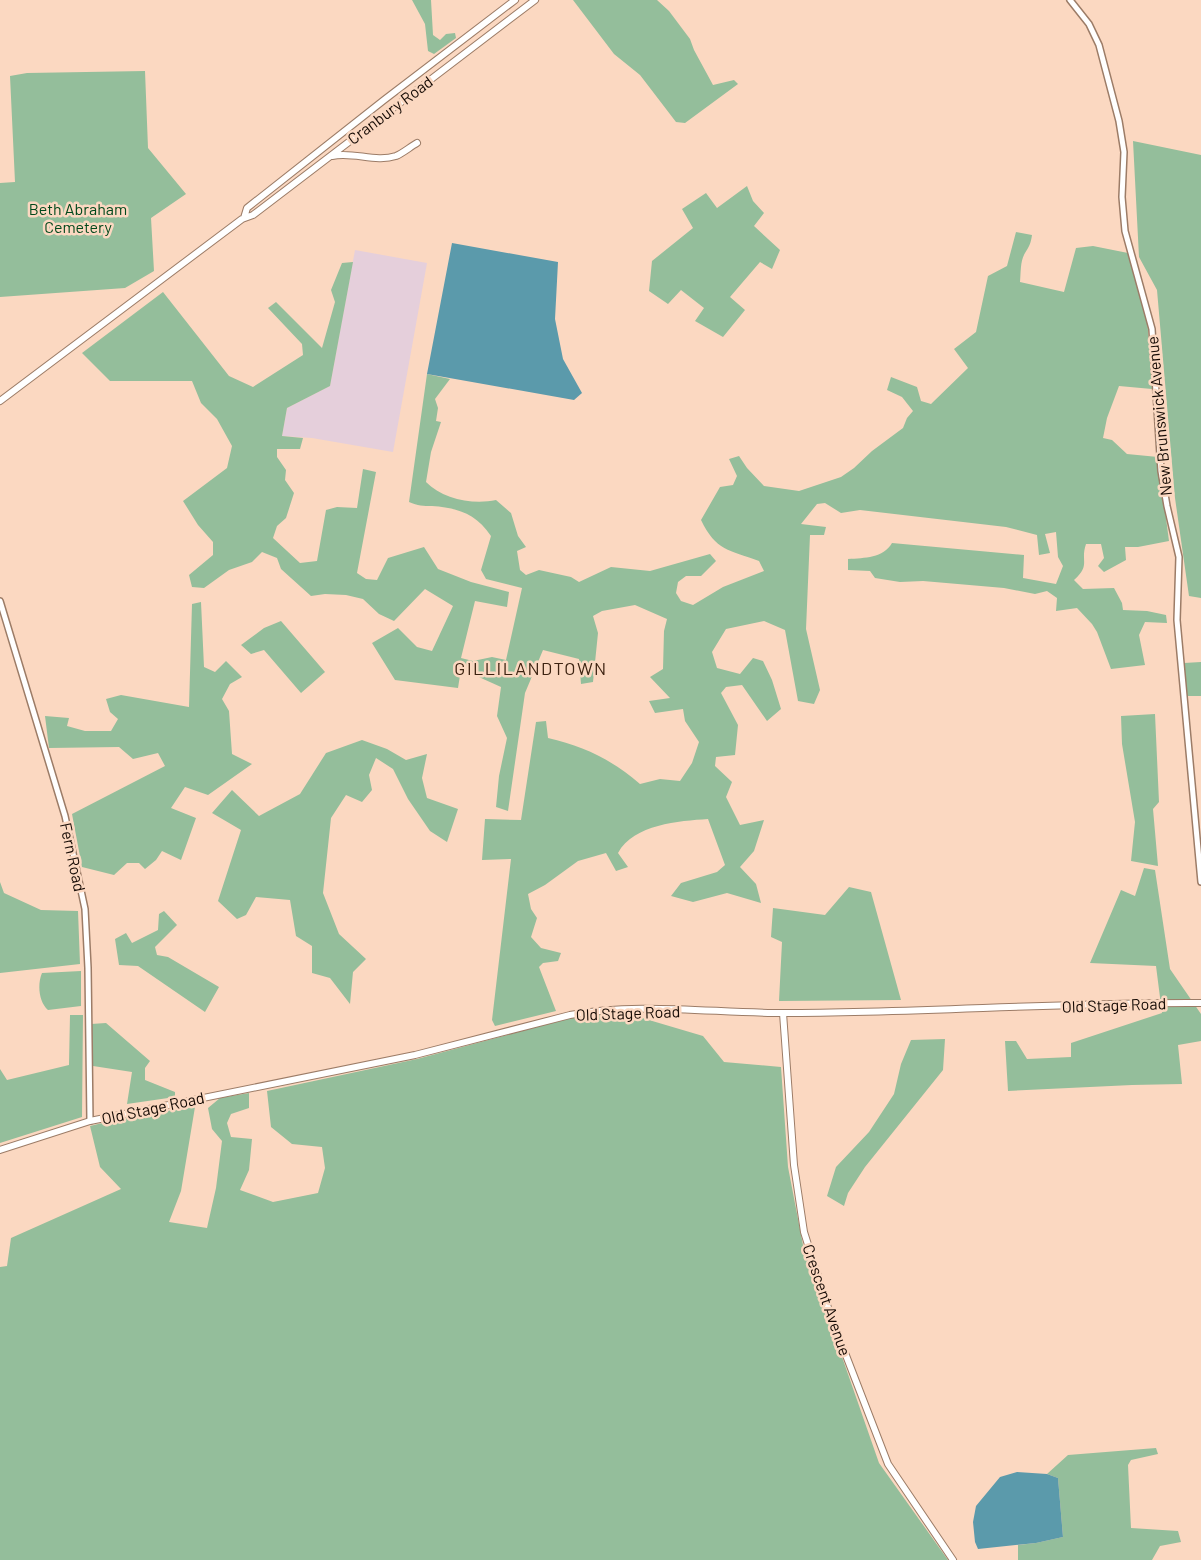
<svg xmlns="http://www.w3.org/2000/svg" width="1201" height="1560" font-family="Barlow,sans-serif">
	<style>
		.industrial { fill: #e5cfdb }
		.green { fill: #94be9b }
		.water { fill: #5b9aab }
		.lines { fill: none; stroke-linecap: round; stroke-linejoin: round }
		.tertiary-casing { stroke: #9c7c67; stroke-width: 8 }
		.secondary-casing { stroke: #9c7c67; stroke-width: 8 }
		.tertiary { stroke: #fff; stroke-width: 5 }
		.secondary { stroke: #fff; stroke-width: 6 }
		.labels { text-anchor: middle; stroke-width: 5; stroke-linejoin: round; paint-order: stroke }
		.street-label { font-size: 16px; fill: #140903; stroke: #fbd8c1 }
		.park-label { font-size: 16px; fill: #00481b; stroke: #fbd8c1 }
		.neighbourhood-label { font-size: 18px; letter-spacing: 1.5px; fill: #3d2311; stroke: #fbd8c1 }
	</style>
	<rect width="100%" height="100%" fill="#fbd8c1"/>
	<path class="industrial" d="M 355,250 L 427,263 L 393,452 L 312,438 L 282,436 L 287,408 L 330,386 Z"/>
	<path class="green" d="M 412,0 L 431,0 L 433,35 L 440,40 L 446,34 L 455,33 L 456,38 L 434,54 L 428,51 L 425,24 Z
		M 573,0 L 657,0 L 669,11 L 690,39 L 694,50 L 713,85 L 734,80 L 738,84 L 685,123 L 676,122 L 640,75 L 614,54 Z
		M 145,71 L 148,148 L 186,194 L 151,218 L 154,271 L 125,288 L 0,297 L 0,183 L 15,182 L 10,76 L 27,73 Z
		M 1133,141 L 1201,155 L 1201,598 L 1189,596 L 1175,498 L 1157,290 L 1139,257 Z
		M 747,186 L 753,201 L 764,213 L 754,226 L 780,250 L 772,269 L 760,262 L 730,297 L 745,310 L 723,337 L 695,321 L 704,308 L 681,290 L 668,304 L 649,291 L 652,261 L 693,228 L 682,209 L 706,193 L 717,208 Z
		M 1016,232 L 1032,235 C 1031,243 1029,247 1025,253 C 1020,261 1021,273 1020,282 L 1064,292 L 1076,248 L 1093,246 L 1128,253 L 1147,316 L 1152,389 L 1119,386 L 1107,418 L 1103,438 L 1112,440 L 1127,454 L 1158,457 L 1169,541 L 1138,547 L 1125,547 L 1126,560 L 1104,572 L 1098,566 L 1104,558 L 1101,544 L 1086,544 C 1080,561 1091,565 1074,580 L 1083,589 L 1114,588 L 1122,603 L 1123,610 L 1147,611 L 1166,615 L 1167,623 L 1145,622 L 1139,635 L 1145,665 L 1111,669 L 1097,632 L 1092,624 L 1077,608 L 1056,611 L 1057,598 L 1047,591 L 1035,594 L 1004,588 L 923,581 L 900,582 L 875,578 L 870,571 L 848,570 L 848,559 C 865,558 883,558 892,543 L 1024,555 L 1023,578 L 1056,584 L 1063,566 L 1058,557 L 1056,532 L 1045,534 L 1050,553 L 1039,555 L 1037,535 L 1006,527 L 860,510 L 841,513 L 825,503 L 817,504 L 801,524 L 826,527 L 824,535 L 810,535 L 806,629 L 820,690 L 814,704 L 798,701 L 785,630 L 764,621 L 726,629 L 712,652 L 717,668 L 740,674 L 753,658 L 763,661 L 772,680 L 781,709 L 767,721 L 742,685 L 726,687 L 721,693 L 738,725 L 735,755 L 716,757 L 715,766 L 732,782 L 726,797 L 740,825 L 764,820 L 754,851 L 740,867 L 756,884 L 761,903 L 727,893 L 693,902 L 671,896 L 681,883 L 717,872 L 725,865 L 708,819 C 679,821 634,824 618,853 L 628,867 L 616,871 L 606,853 L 578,861 L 545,885 L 528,894 L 531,909 L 537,918 L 531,937 L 541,948 L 561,953 L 558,961 L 543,963 L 539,967 L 556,1011 L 495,1026 L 492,1020 L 511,859 L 482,860 L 485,819 L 521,820 L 536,722 L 546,721 L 548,738 C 584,746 612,760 640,784 L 660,779 L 680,781 L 692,763 L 699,742 L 685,721 L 683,709 L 655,713 L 649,701 L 670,698 L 650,677 L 663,669 L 664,631 L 667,619 L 635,605 L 602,611 L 593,616 L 598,633 L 593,682 L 581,684 L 579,659 L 543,650 L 525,693 L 508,811 L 496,807 L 499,776 L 507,738 L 497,716 L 501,687 L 461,669 L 458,688 L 395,680 L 372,643 L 398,628 L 417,647 L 432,651 L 453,606 L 425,589 L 394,621 L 379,614 L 363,599 L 346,595 L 325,594 L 311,596 L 281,569 L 277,558 L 262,552 L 252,562 L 229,570 L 204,588 L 192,587 L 189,575 L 213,555 L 213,542 L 198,525 L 183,501 L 227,468 L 232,446 L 217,419 L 201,403 L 192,381 L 110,381 L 82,353 L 163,292 L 229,376 L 253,387 L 303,355 L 302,344 L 268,308 L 276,302 L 322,348 L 335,302 L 331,290 L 342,263 L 353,262 L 330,386 L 287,408 L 282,436 L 303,438 L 300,449 L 277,449 L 277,457 L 286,470 L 285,480 L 294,493 L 286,518 L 277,526 L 273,538 L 300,563 L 317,561 L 326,510 L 337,507 L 357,508 L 363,469 L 376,472 L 357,573 L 366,579 L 377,580 L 388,558 L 424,547 L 438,569 L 471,582 L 509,592 L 507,607 L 475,601 L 461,658 L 473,661 L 492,657 L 506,660 L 522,588 L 486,579 L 481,570 L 491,536 C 476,514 459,508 432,506 C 423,506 418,506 409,502 L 427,374 L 450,379 L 435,399 L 438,408 L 436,421 L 441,422 L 431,452 L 426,482 C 442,499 473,505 496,500 L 511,513 L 518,536 L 526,547 L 517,551 L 520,570 L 526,575 L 539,570 L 571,577 L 579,582 L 611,567 L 650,571 L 710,554 L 716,561 L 701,576 L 686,576 L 678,582 L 676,593 L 681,601 L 693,605 L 723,587 L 764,571 L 759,561 C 729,550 716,551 701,520 L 720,487 L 733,485 L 737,476 L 729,459 L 739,456 L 747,468 L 764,486 L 799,491 L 841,477 L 854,468 L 872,451 L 903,428 L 907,418 L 913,411 L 902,397 L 887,390 L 891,377 L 917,387 L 921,401 L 931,404 L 968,368 L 954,349 L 976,332 L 988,276 L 1007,266 Z
		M 201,602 L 204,667 L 215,672 L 226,661 L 242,677 L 230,684 L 222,699 L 229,711 L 232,754 L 252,764 L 208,795 L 185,787 L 171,808 L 196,818 L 181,860 L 162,851 L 156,860 L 145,869 L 139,863 L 127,863 L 114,875 L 82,867 L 72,814 L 165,766 L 158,753 L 133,759 L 119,747 L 49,748 L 45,716 L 69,718 L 67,726 L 85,731 L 111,731 L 118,719 L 110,712 L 106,699 L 121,695 L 189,707 L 192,604 Z
		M 281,621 L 325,672 L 301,693 L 264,650 L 251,654 L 241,645 L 264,628 Z
		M 1201,662 L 1201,696 L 1187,696 L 1184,663 Z
		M 1155,714 L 1159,802 L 1153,809 L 1158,866 L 1131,861 L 1135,822 L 1122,744 L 1121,716 Z
		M 362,740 L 387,749 L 406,760 L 427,754 L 422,778 L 427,798 L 458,809 L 447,842 L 430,831 L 408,799 L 393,769 L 376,758 L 369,775 L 372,790 L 362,802 L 346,795 L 331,818 L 323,893 L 339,934 L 366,959 L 353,972 L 350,1004 L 330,978 L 312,973 L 312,946 L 296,936 L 290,900 L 256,897 L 246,915 L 237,919 L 218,901 L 241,830 L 212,813 L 232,790 L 259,816 L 300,794 L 326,753 Z
		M 1144,868 L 1155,870 L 1170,969 L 1201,1014 L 1201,1041 L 1178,1045 L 1182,1084 L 1132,1085 L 1008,1091 L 1005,1041 L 1016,1041 L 1027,1059 L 1071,1057 L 1071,1043 L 1162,1013 L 1156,966 L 1090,963 L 1121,890 L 1135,896 Z
		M 0,882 L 4,893 L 41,910 L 78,911 L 80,964 L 0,973 Z
		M 849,887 L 871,892 L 901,1000 L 779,1001 L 782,942 L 771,937 L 773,908 L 825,915 Z
		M 164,911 L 177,925 L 155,947 L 157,955 L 168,957 L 219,987 L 205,1012 L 138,966 L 119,965 L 115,939 L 126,933 L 132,943 L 158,930 L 159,914 Z
		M 81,971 L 81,1006 L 48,1010 C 39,1002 37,985 42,973 Z
		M 70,1015 L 83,1015 L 82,1117 L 0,1143 L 0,1069 L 7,1080 L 69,1065 Z
		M 594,1015 L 632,1015 L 703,1036 L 724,1062 L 781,1067 L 788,1167 L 803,1245 L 879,1463 L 948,1560 L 0,1560 L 0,1267 L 7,1266 L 11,1238 L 121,1189 L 100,1167 L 90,1126 L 131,1116 L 195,1107 L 181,1191 L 169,1222 L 207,1228 L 216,1188 L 222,1141 L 212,1129 L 208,1108 L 220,1098 L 249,1093 L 249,1108 L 231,1114 L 227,1123 L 231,1137 L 252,1139 L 249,1170 L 240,1190 L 273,1202 L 318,1193 L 325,1168 L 322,1147 L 292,1144 L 271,1127 L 267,1091 L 417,1059 L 571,1018 Z
		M 106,1023 L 150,1061 L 145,1068 L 145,1080 L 175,1092 L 175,1097 L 127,1104 L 132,1072 L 93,1066 L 91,1024 Z
		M 945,1039 L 943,1070 L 865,1167 L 848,1193 L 844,1206 L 827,1196 L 836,1167 L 869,1132 L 894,1094 L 901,1064 L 911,1040 Z
		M 1156,1448 L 1158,1454 L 1131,1460 L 1128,1465 L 1131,1528 L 1178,1531 L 1181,1542 L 1160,1546 L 1152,1560 L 1018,1560 L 1018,1545 L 1036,1543 L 1063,1537 L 1058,1478 L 1047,1474 L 1068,1455 Z"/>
	<path class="water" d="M 452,243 L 558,262 L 555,319 L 563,359 L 582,393 L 574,400 L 427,374 Z
		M 1017,1472 L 1047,1474 L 1058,1478 L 1063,1537 L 1036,1543 L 978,1549 L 975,1542 L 973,1522 L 976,1506 L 1000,1477 Z"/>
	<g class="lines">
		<defs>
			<path id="tertiary" d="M 1070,0 L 1089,24 L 1099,45 L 1119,121 L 1124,152 L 1122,197 L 1125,231 L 1152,329 L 1161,471 L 1167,506 L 1179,557 L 1177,620 L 1201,882
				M 0,601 L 65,816 L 85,909 L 88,968 L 90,1121"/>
			<path id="secondary" d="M 332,156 C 353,151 375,163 396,156 C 403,153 410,147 417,143
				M 244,218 L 247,208 L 384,100 L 515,0
				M 0,401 L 242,219 L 253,215 L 535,0
				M 783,1013 L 794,1165 L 804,1232 L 830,1314 L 888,1464 L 953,1560
				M 0,1150 L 90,1121 L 415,1055 L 570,1015 C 638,1002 713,1013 783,1013 C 922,1013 1062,1002 1201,1003"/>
		</defs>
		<use href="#tertiary" class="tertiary-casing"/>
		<use href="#secondary" class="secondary-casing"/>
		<use href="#tertiary" class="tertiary"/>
		<use href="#secondary" class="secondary"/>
	</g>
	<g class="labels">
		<g class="street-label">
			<text transform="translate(390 110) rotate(-37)" y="6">Cranbury Road</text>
			<text transform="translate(1159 416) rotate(-95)" y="6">New Brunswick Avenue</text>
			<text transform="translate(73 857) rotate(78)" y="6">Fern Road</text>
			<text transform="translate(1114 1005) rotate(-2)" y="6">Old Stage Road</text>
			<text transform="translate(628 1013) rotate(-2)" y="6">Old Stage Road</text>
			<text transform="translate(153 1108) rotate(-12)" y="6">Old Stage Road</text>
			<text transform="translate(827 1300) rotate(71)" y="6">Crescent Avenue</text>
		</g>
		<g class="park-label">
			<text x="78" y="215">Beth Abraham<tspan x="78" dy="18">Cemetery</tspan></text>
		</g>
		<g class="neighbourhood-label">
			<text x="531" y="675">GILLILANDTOWN</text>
		</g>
	</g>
</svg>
